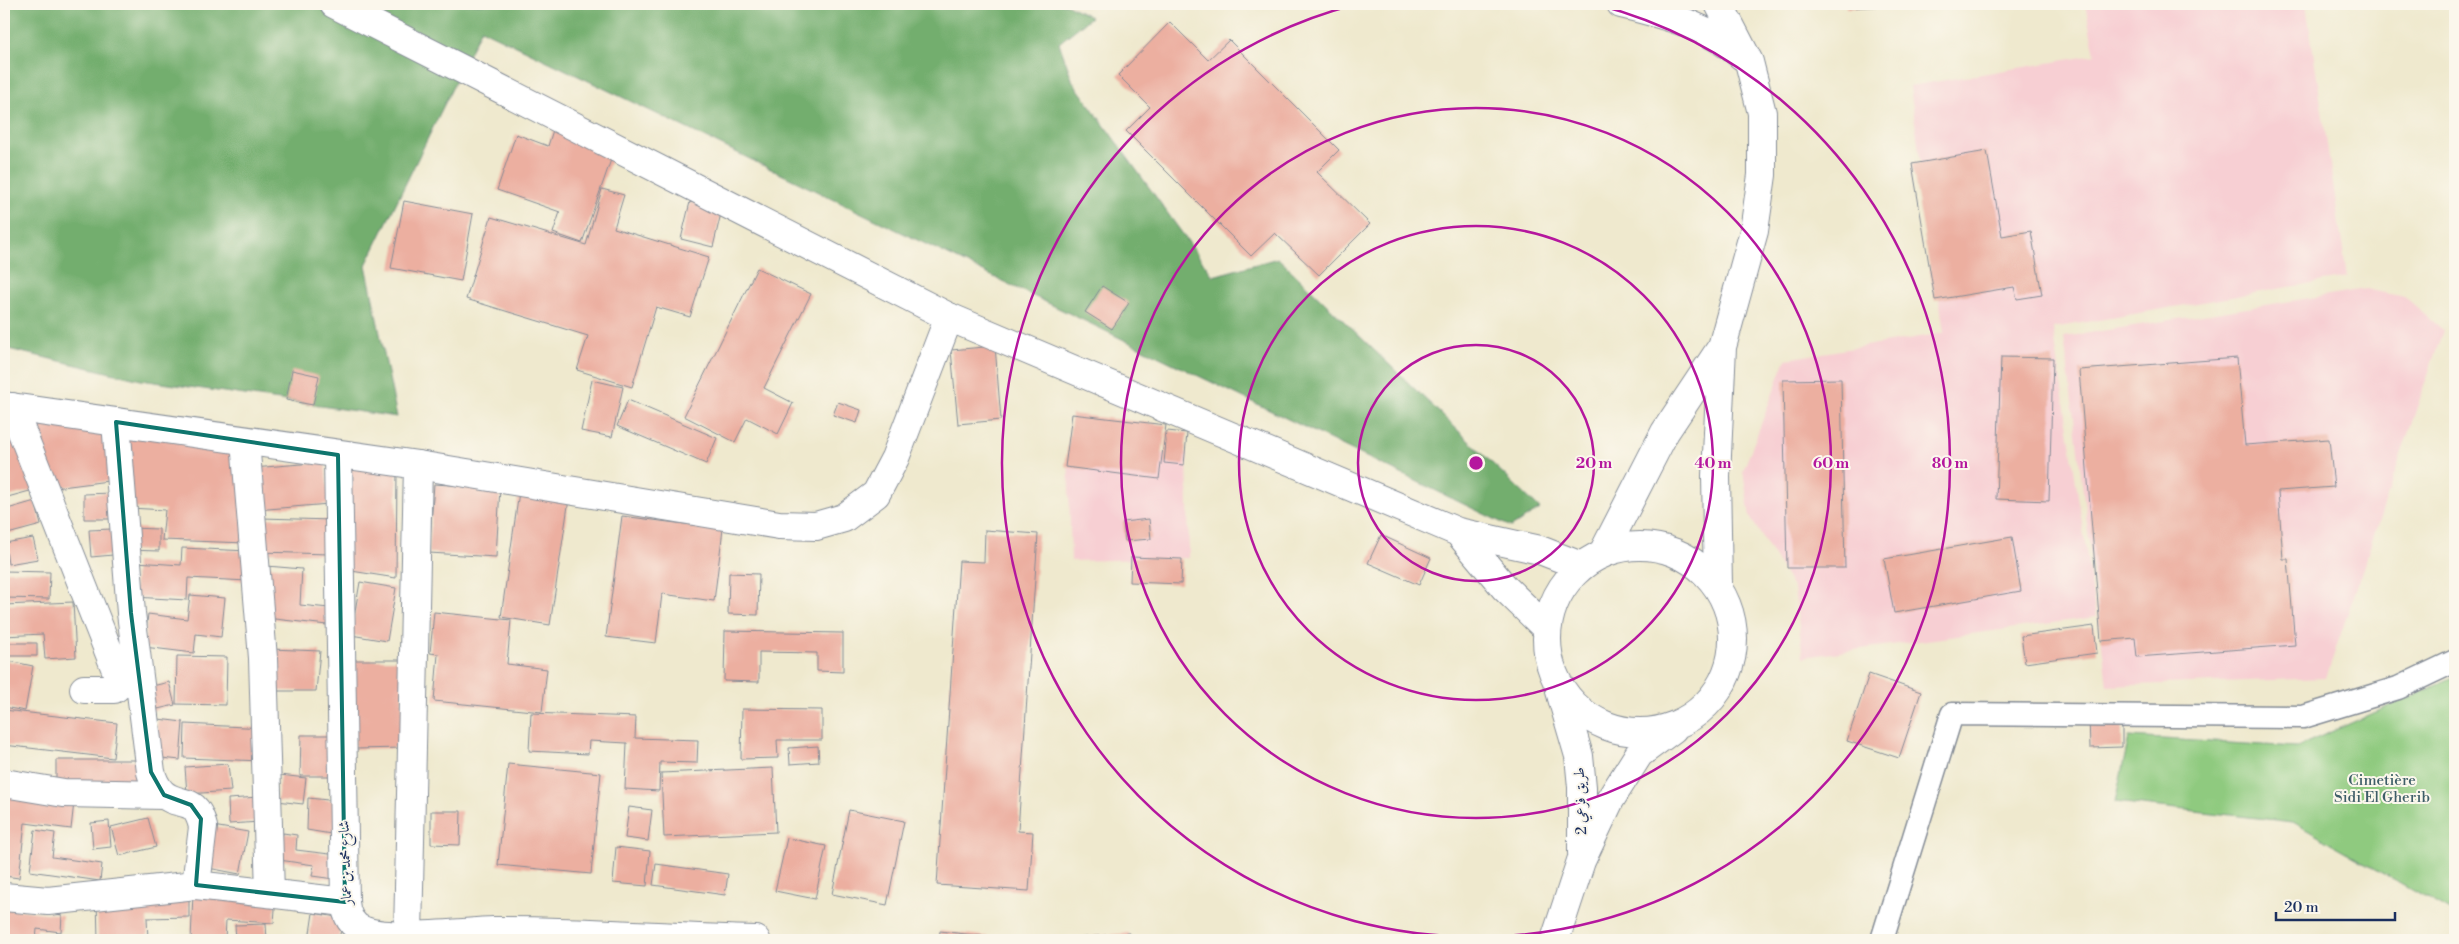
<svg xmlns="http://www.w3.org/2000/svg" width="2459" height="944" font-family="'Libre Bodoni',Amiri,serif">
	<style>
		.built { fill: #f7cfd3 }
		.green { fill: #8fca7f; stroke: #557c6e }
		.forest { fill: #73ae6e; stroke: #476e66 }
		.building { fill: #ecafa0 }
		.lines { fill: none; stroke-linecap: round; stroke-linejoin: round }
		.lane-casing { stroke: #858c96; stroke-width: 25 }
		.street-casing { stroke: #858c96; stroke-width: 30 }
		.secondary-casing { stroke: #858c96; stroke-width: 30 }
		.lane { stroke: #fff; stroke-width: 22 }
		.street { stroke: #fff; stroke-width: 28 }
		.secondary { stroke: #fff; stroke-width: 28 }
		.marked { fill: none; stroke: #0f766e; stroke-width: 4; stroke-linejoin: round }
		.ring { fill: none; stroke: #b5179e; stroke-width: 2.5 }
		.labels { text-anchor: middle; stroke-width: 4; stroke-linejoin: round; paint-order: stroke }
		.park-label { font-size: 15px; fill: #3e5e68; stroke: #fbf7ec }
		.street-label { font-size: 15px; fill: #1b2f5e; stroke: #fbf7ec }
		.centre { fill: #b5179e; stroke: #fbf7ec; stroke-width: 2.5 }
		.ring-label { font-size: 15px; text-anchor: middle; font-weight: bold; fill: #b5179e; stroke: #fbf7ec; stroke-width: 4; stroke-linejoin: round; paint-order: stroke }
	</style>
	<rect width="100%" height="100%" fill="#fbf7ec"/>
	<filter id="ink" filterUnits="userSpaceOnUse"><feTurbulence type="fractalNoise" baseFrequency=".02" numOctaves="2"/><feDisplacementMap in="SourceGraphic" scale="10" xChannelSelector="R" yChannelSelector="G"/><feConvolveMatrix kernelMatrix="1 2 1 2 8 2 1 2 1" color-interpolation-filters="sRGB"/></filter>
	<filter id="wash" filterUnits="userSpaceOnUse"><feTurbulence type="fractalNoise" baseFrequency=".0096" numOctaves="4" result="noise"/><feDisplacementMap in="SourceGraphic" scale="20" xChannelSelector="R" yChannelSelector="G"/><feGaussianBlur stdDeviation="1.12" result="paint"/><feColorMatrix in="noise" values="0 0 0 0 0 0 0 0 0 0 0 0 0 0 0 0 0 1.4 0 .05"/><feComposite in="paint" operator="in"/></filter>
	<g filter="url(#wash)">
		<rect width="100%" height="100%" fill="#efe9ce"/>
		<path class="built" d="M 2085,4 L 2306,4 L 2347,277 L 2053,328 L 2096,617 L 1803,657 L 1794,589 L 1750,517 L 1743,471 L 1786,359 L 1944,333 L 1910,86 L 2095,55 Z
			M 2366,289 L 2405,297 L 2443,330 L 2326,678 L 2107,686 L 2064,337 Z
			M 1187,453 L 1189,558 L 1071,561 L 1068,455 Z"/>
		<path class="green" d="M 2455,677 L 2455,914 L 2293,822 L 2115,802 L 2129,737 L 2297,747 Z"/>
		<path class="forest" d="M 4,4 L 1066,4 L 1091,17 L 1059,43 L 1073,82 L 1213,276 L 1278,258 L 1540,509 L 1511,527 L 481,29 L 366,265 L 397,417 L 141,380 L 4,348 Z"/>
		<g id="blocks">
			<path class="building" d="M 1846,4 L 1911,4 L 1911,5 L 1846,8 Z
				M 1170,22 L 1208,60 L 1229,40 L 1339,150 L 1317,172 L 1370,224 L 1319,275 L 1275,233 L 1251,256 L 1126,131 L 1150,107 L 1118,75 Z
				M 553,130 L 614,151 L 582,243 L 553,233 L 560,212 L 497,190 L 516,134 L 548,146 Z
				M 1987,151 L 2002,236 L 2031,231 L 2042,295 L 2017,299 L 2014,287 L 1935,300 L 1912,164 Z
				M 602,189 L 624,195 L 614,228 L 709,257 L 690,317 L 656,307 L 632,387 L 577,370 L 588,336 L 466,299 L 491,217 L 586,245 Z
				M 404,201 L 473,214 L 461,281 L 391,268 Z
				M 690,202 L 722,209 L 713,247 L 681,239 Z
				M 757,268 L 811,294 L 764,388 L 793,403 L 778,434 L 747,418 L 735,442 L 684,416 Z
				M 1102,286 L 1129,303 L 1112,329 L 1085,312 Z
				M 995,346 L 1001,420 L 958,424 L 951,350 Z
				M 2001,357 L 2053,358 L 2049,501 L 1996,499 Z
				M 2237,358 L 2245,445 L 2329,439 L 2334,487 L 2278,491 L 2283,559 L 2288,559 L 2295,645 L 2137,657 L 2135,638 L 2101,641 L 2079,370 Z
				M 292,370 L 319,376 L 313,405 L 286,400 Z
				M 1841,379 L 1845,568 L 1787,568 L 1783,380 Z
				M 592,380 L 623,387 L 612,437 L 581,431 Z
				M 628,400 L 717,438 L 706,464 L 617,426 Z
				M 838,402 L 861,410 L 857,423 L 833,415 Z
				M 4,410 L 37,489 L 4,498 Z
				M 1072,414 L 1166,425 L 1159,479 L 1065,467 Z
				M 26,425 L 112,425 L 116,480 L 54,488 Z
				M 124,431 L 240,453 L 247,543 L 162,540 L 165,510 L 130,508 Z
				M 1167,431 L 1187,433 L 1184,465 L 1164,463 Z
				M 325,462 L 329,504 L 256,510 L 253,468 Z
				M 342,466 L 397,472 L 396,578 L 345,570 Z
				M 434,484 L 500,488 L 496,557 L 429,553 Z
				M 519,492 L 569,499 L 550,625 L 501,617 Z
				M 112,493 L 113,519 L 84,519 L 84,494 Z
				M 35,501 L 41,525 L 4,535 L 4,510 Z
				M 622,516 L 723,529 L 714,601 L 662,594 L 656,643 L 606,637 Z
				M 262,518 L 331,520 L 329,554 L 261,552 Z
				M 1149,519 L 1151,539 L 1125,541 L 1123,522 Z
				M 128,528 L 159,529 L 159,551 L 128,550 Z
				M 112,529 L 113,555 L 91,557 L 89,530 Z
				M 985,530 L 1038,534 L 1018,831 L 1033,832 L 1029,891 L 937,885 L 959,561 L 984,562 Z
				M 1381,535 L 1431,558 L 1419,585 L 1368,563 Z
				M 2012,537 L 2021,591 L 1894,613 L 1884,559 Z
				M 33,538 L 38,559 L 8,564 L 5,543 Z
				M 182,548 L 249,551 L 248,581 L 188,578 L 187,600 L 134,597 L 136,562 L 181,565 Z
				M 1131,557 L 1182,559 L 1181,584 L 1130,582 Z
				M 267,566 L 302,569 L 300,605 L 329,608 L 327,625 L 266,618 Z
				M 4,571 L 50,572 L 49,599 L 4,598 Z
				M 729,573 L 759,574 L 758,615 L 728,614 Z
				M 360,582 L 396,588 L 387,641 L 351,635 Z
				M 190,595 L 225,598 L 221,637 L 196,634 L 194,653 L 144,647 L 148,614 L 187,619 Z
				M 73,602 L 76,657 L 45,659 L 43,634 L 4,636 L 4,605 Z
				M 434,612 L 511,620 L 507,664 L 547,669 L 542,712 L 434,701 L 438,654 L 430,653 Z
				M 2094,626 L 2097,653 L 2025,663 L 2021,636 Z
				M 725,631 L 843,633 L 843,672 L 817,671 L 817,653 L 759,652 L 759,682 L 724,681 Z
				M 7,643 L 37,643 L 37,656 L 7,656 Z
				M 271,649 L 320,651 L 316,691 L 272,691 Z
				M 177,656 L 227,657 L 226,705 L 176,704 Z
				M 4,660 L 33,666 L 25,711 L 4,707 Z
				M 354,660 L 402,660 L 403,748 L 355,749 Z
				M 1869,674 L 1921,692 L 1899,758 L 1847,741 Z
				M 169,682 L 175,705 L 149,711 L 144,688 Z
				M 742,709 L 822,710 L 822,740 L 777,740 L 778,758 L 741,759 Z
				M 4,710 L 117,723 L 113,758 L 4,745 Z
				M 531,713 L 636,717 L 635,738 L 698,740 L 697,763 L 660,762 L 659,791 L 625,789 L 627,743 L 589,741 L 588,754 L 529,751 Z
				M 2089,716 L 2122,716 L 2122,747 L 2090,748 Z
				M 158,719 L 183,722 L 180,760 L 153,757 Z
				M 185,724 L 264,728 L 262,761 L 184,758 Z
				M 301,735 L 336,735 L 335,776 L 300,776 Z
				M 818,746 L 819,762 L 790,764 L 789,748 Z
				M 56,760 L 142,760 L 143,786 L 56,786 Z
				M 228,764 L 231,791 L 187,794 L 185,767 Z
				M 508,764 L 601,773 L 591,874 L 498,865 Z
				M 773,768 L 776,832 L 664,837 L 661,773 Z
				M 280,775 L 306,778 L 303,804 L 277,801 Z
				M 4,794 L 74,802 L 71,829 L 25,823 L 19,878 L 4,876 Z
				M 259,797 L 260,822 L 229,824 L 228,799 Z
				M 308,798 L 338,801 L 337,835 L 307,830 Z
				M 629,807 L 652,810 L 648,841 L 625,838 Z
				M 849,810 L 904,821 L 887,905 L 832,894 Z
				M 431,811 L 461,811 L 460,845 L 431,844 Z
				M 148,818 L 156,847 L 119,856 L 111,827 Z
				M 109,821 L 111,847 L 93,849 L 91,823 Z
				M 213,826 L 248,832 L 240,874 L 208,868 Z
				M 35,830 L 55,833 L 52,857 L 102,864 L 100,881 L 30,871 Z
				M 283,833 L 297,835 L 296,850 L 338,855 L 334,879 L 312,876 L 314,865 L 279,860 Z
				M 787,838 L 826,846 L 815,899 L 775,891 Z
				M 616,847 L 650,851 L 647,886 L 613,883 Z
				M 656,864 L 728,874 L 725,895 L 653,885 Z
				M 193,893 L 276,896 L 274,923 L 226,920 L 225,940 L 191,940 Z
				M 189,897 L 189,917 L 147,918 L 148,940 L 98,940 L 97,899 Z
				M 4,908 L 62,915 L 61,932 L 37,929 L 36,940 L 4,940 Z
				M 313,913 L 343,918 L 339,940 L 309,940 Z
				M 266,924 L 267,940 L 236,940 L 235,925 Z
				M 940,931 L 999,938 L 999,940 L 939,940 Z
				M 1129,933 L 1130,940 L 1066,940 L 1066,939 Z"/>
		</g>
	</g>
	<g filter="url(#ink)">
		<use href="#blocks" fill-opacity="0" stroke="#858c96" stroke-width="1"/>
		<g class="lines">
			<defs>
				<path id="lane" d="M 1882,940 L 1952,714 L 2303,717 L 2398,688 L 2455,661"/>
				<path id="street" d="M 334,4 L 949,317
					M 12,407 L 120,680 L 117,687 L 114,689 L 84,689
					M 116,422 L 131,613 L 151,772 C 153,780 156,787 162,793 C 179,809 195,793 203,827 L 196,885
					M 245,441 L 263,658 L 270,893
					M 338,455 L 345,902 C 346,915 352,927 365,931 C 394,941 461,932 494,931 C 580,930 669,938 756,940
					M 4,783 L 64,793 L 164,795
					M 4,897 L 48,901 L 196,885 L 345,902
					M 408,935 L 418,465"/>
				<path id="secondary" d="M 1621,4 C 1665,15 1708,25 1742,56
					M 4,406 L 418,465 L 779,525 L 816,526 L 844,518 L 876,494 L 895,458 L 949,317 L 1458,532 L 1540,550 L 1581,566
					M 1458,532 L 1505,588 L 1547,629
					M1547 639a93 93 0 1 1 186 0a93 93 0 1 1-186 0Z
					M 1603,553 L 1665,432 L 1721,348
					M 1718,586 L 1716,476 L 1722,347 L 1754,231 L 1762,175 L 1762,113 L 1749,62 L 1719,4
					M 1560,691 L 1579,756 L 1582,787 L 1582,853
					M 1555,940 L 1581,861 L 1610,800 L 1639,754 L 1673,729"/>
			</defs>
			<use href="#lane" class="lane-casing"/>
			<use href="#street" class="street-casing"/>
			<use href="#secondary" class="secondary-casing"/>
			<use href="#lane" class="lane"/>
			<use href="#street" class="street"/>
			<use href="#secondary" class="secondary"/>
		</g>
	</g>
	<path class="marked" d="M 116,422 L 338,455 L 345,902 L 196,885 L 201,819 L 191,805 L 164,795 L 151,772 L 131,613 Z"/>
	<g class="ring">
		<circle cx="1476" cy="463" r="118"/>
		<circle cx="1476" cy="463" r="237"/>
		<circle cx="1476" cy="463" r="355"/>
		<path d="M1595 4A474 474 0 1 1 1357 4"/>
	</g>
	<g class="labels">
		<g class="park-label">
			<text x="2382" y="785">Cimetière<tspan x="2382" dy="17">Sidi El Gherib</tspan></text>
		</g>
		<g class="street-label">
			<text transform="translate(1580 801) rotate(-92)" y="5">طريق فرعي 2</text>
			<text transform="translate(345 863) rotate(-92)" y="5">شارع محمد بن عمار</text>
		</g>
	</g>
	<circle cx="1476" cy="463" r="8" class="centre"/>
	<g class="ring-label">
		<text x="1594" y="468">20 m</text>
		<text x="1713" y="468">40 m</text>
		<text x="1831" y="468">60 m</text>
		<text x="1950" y="468">80 m</text>
	</g>
	<rect width="2459" height="944" fill="none" stroke="#fbf7ec" stroke-width="20"/>
	<path d="M2276 912v8h119v-8" fill="none" stroke="#1b2f5e" stroke-width="2.5"/>
	<text x="2284" y="912" font-size="15" fill="#1b2f5e" stroke="#fbf7ec" stroke-width="4" paint-order="stroke">20 m</text>
</svg>
